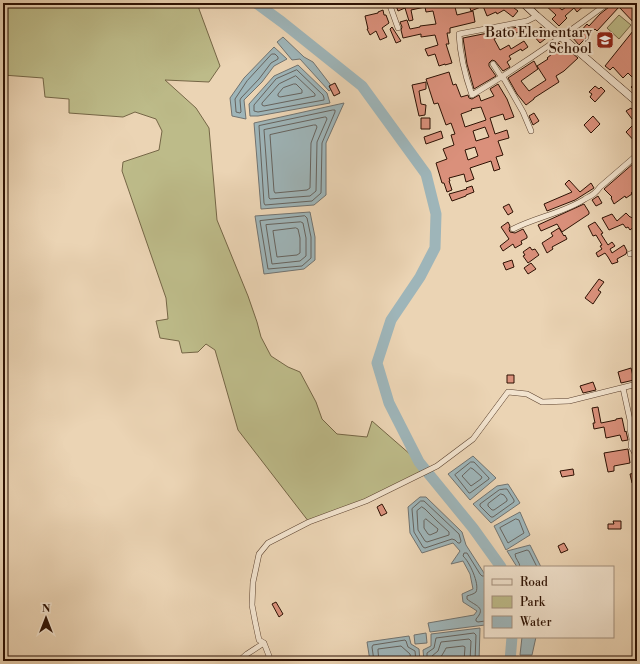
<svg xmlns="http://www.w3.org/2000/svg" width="640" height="664" font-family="'Libre Bodoni',serif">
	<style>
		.green { fill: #bdbb89; stroke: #756646 }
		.water { fill: #9eb5b9; stroke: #717370 }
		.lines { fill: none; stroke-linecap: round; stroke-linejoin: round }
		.shore { stroke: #66635e; stroke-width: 1 }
		.river { stroke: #9eb5b9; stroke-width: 11 }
		.building { fill: #da907b; stroke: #2d1103; fill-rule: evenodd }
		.street-casing { stroke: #5c422f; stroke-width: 6 }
		.secondary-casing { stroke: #2d1103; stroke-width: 8 }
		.street { stroke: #f2e3ce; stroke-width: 5 }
		.secondary { stroke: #f2e3ce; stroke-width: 7 }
		.labels { text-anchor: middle; stroke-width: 4; stroke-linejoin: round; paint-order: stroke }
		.poi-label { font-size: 14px; fill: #2d1103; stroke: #f2e3ce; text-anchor: end }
	</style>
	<rect width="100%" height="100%" fill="#ebd4b4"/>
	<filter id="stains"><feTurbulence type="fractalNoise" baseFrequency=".005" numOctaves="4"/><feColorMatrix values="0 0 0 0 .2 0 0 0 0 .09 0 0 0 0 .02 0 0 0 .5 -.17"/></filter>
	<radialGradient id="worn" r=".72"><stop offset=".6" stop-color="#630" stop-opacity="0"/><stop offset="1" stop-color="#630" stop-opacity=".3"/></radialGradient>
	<path class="green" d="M 3,3 L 199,3 L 199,9 L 220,66 L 209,82 L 165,80 L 196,108 L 209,128 L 217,220 L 248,296 L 257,322 L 261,337 L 271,356 L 288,367 L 300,372 L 316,402 L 322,419 L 337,434 L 367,437 L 372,421 L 419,462 L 424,468 L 409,480 L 366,500 L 309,522 L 238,430 L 215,350 L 206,344 L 198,352 L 182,353 L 179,341 L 160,338 L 156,321 L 168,319 L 166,298 L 122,171 L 123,162 L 159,150 L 162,131 L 156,119 L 135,112 L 123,117 L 69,113 L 69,99 L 45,97 L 43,78 L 3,75 Z
		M 619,15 L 631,25 L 619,39 L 607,28 Z"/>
	<path class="water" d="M 283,37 L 304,57 L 313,62 L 333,88 L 329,91 L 300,59 L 292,60 L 277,42 Z
		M 274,47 L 287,59 L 274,66 L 262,82 L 244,100 L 246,119 L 232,116 L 230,98 L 244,78 Z
		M 298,65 L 327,93 L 330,103 L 258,116 L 250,116 L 249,104 L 274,76 Z
		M 344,103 L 326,143 L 326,195 L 314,205 L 261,209 L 254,123 Z
		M 310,212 L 315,237 L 315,260 L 304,269 L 264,274 L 255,216 Z
		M 473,456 L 496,478 L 470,500 L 448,474 Z
		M 508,484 L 520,503 L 491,523 L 473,504 L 497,486 Z
		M 420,497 L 426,497 L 462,532 L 466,545 L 484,573 L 485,578 L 485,625 L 430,632 L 428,623 L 474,615 L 477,611 L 463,602 L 462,594 L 473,589 L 470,574 L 463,561 L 451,564 L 460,551 L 453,543 L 422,553 L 410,533 L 408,507 Z
		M 520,512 L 530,535 L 506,550 L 494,526 Z
		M 530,545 L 541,567 L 517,567 L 507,551 Z
		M 480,628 L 479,661 L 424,661 L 423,650 L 431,646 L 431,634 Z
		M 426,633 L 427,643 L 415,644 L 414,635 Z
		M 409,636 L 411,644 L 419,649 L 420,661 L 370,661 L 367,642 Z
		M 522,637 L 536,637 L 532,655 L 520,655 Z"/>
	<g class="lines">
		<path class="shore" d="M 272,54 L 275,54 L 278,57 L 278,59 L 271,63 L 259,79 L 241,98 L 240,100 L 241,112 L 240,113 L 236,112 L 236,111 L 235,99 L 247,81 Z
			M 297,70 L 323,95 L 324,98 L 324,100 L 258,112 L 254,111 L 254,105 L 276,79 Z
			M 296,76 L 315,94 L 315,96 L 264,106 L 262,105 L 262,103 L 279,84 Z
			M 294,84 L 296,84 L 302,90 L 302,93 L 280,97 L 278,96 L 278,94 L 283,88 Z
			M 333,110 L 335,110 L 335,112 L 322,143 L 321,193 L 312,201 L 265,205 L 264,203 L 259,126 Z
			M 325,117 L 326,117 L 327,119 L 317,142 L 316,191 L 310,196 L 270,199 L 269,198 L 264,130 Z
			M 314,125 L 316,125 L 317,127 L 311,143 L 310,188 L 307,190 L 275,193 L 274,191 L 270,135 Z
			M 305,216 L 307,218 L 311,237 L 311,258 L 302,266 L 268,269 L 260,221 Z
			M 301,222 L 303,223 L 306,238 L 306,256 L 300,261 L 272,264 L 266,225 Z
			M 296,228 L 298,229 L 300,238 L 300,253 L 297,255 L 277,257 L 273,231 Z
			M 471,462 L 474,462 L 489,478 L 489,479 L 470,493 L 469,493 L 455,475 Z
			M 471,468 L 473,469 L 482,477 L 481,479 L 471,486 L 462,476 L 463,475 Z
			M 505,489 L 507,489 L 514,500 L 514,502 L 493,517 L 491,517 L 480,506 L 480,504 L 499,490 Z
			M 501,494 L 504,495 L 507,499 L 507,501 L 494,510 L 492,510 L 488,506 L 488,504 Z
			M 421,501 L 424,501 L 459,534 L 461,541 L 460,543 L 458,543 L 455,540 L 452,539 L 425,548 L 423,547 L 414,532 L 412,509 Z
			M 422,507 L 425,509 L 437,521 L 449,532 L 449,535 L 427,542 L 425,541 L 418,530 L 417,511 Z
			M 426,519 L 438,529 L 437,532 L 430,535 L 428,534 L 424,528 L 424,521 Z
			M 516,519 L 519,520 L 524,533 L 508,543 L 500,528 Z
			M 520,567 C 520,562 515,559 515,554 L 527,550 L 529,551 L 537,567
			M 485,576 L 482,576 L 480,574 L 467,553 L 464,553 L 463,556 C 469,561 480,584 476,592 C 474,594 470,595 467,596 L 467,599 C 475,606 487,607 476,619 L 476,621 L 478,622 L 485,621
			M 374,661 L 372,647 L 373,645 L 405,640 L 406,641 L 408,647 L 415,651 L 416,661
			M 379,661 L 378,651 L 378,649 L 401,646 L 410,654 L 411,661
			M 427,661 L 427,653 L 434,648 L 436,638 L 474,633 L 476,635 L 475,661
			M 432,661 L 432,656 L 438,651 L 441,642 L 469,639 L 471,641 L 470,661
			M 439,661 C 439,659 445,651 446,648 L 463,646 L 465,647 L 464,661"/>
		<path class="river" d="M 256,3 L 282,22 L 362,86 L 426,174 L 436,214 L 435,248 L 420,277 L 391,320 L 377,363 L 389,403 L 419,462 L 473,528 L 501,567
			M 510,661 L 512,637"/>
	</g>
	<path class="building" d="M 395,3 L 407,3 L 407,5 L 416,3 L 454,3 L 457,15 L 473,11 L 475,22 L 450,28 L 450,33 L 447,33 L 449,44 L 446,44 L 452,63 L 445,65 L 445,64 L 439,66 L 435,54 L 428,56 L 425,49 L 438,45 L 435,35 L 421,37 L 421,34 L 403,38 L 401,30 L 402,27 L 400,22 L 407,20 L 410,29 L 420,27 L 420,26 L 436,24 L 433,11 L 426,12 L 425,7 L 411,10 L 413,20 L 409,21 L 405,8 L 398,11 Z
		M 473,3 L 512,3 L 514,8 L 518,11 L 513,17 L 504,10 L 497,14 L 496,12 L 487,16 L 483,6 L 471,11 L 469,5 Z
		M 543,3 L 554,3 L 562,10 L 570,4 L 569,3 L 587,3 L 577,12 L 574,8 L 565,16 L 567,18 L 559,26 L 552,19 L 556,15 Z
		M 614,3 L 623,3 L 622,4 L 625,6 L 627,3 L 629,3 L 637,11 L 637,26 L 619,7 L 597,31 L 595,29 L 579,45 L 572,37 L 579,31 L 580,32 L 587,24 L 589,26 L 600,14 L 609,7 L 610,8 Z
		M 383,10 L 384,15 L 386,15 L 389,23 L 382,28 L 387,37 L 380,40 L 376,31 L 370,35 L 367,29 L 368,29 L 365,16 L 378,13 L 378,12 Z
		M 637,26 L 637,41 L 634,45 L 637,48 L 637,93 L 631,87 L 637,82 L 628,73 L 623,78 L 613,67 L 610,70 L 605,66 Z
		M 392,27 L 401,41 L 396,43 L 390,29 Z
		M 518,27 L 519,32 L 494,39 L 500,50 L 509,45 L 511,49 L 524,41 L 528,47 L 522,51 L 521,49 L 509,56 L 511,59 L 507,62 L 510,67 L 503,71 L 495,61 L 492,60 L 489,63 L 489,66 L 496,76 L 474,89 L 467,64 L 463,38 Z
		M 541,27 L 549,36 L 540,43 L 532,34 Z
		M 559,43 L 570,55 L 572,53 L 578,58 L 564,71 L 556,76 L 559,82 L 534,98 L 534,99 L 526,105 L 517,94 L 508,78 L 534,61 L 538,69 L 521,81 L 529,91 L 546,80 L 537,66 L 548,59 L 547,58 L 552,54 L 549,51 Z
		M 449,72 L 453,85 L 456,84 L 461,97 L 468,95 L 469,98 L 472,99 L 479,95 L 481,101 L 494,96 L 490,89 L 498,84 L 507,99 L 514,117 L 505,120 L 503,114 L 490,118 L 495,134 L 507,130 L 509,138 L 498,141 L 503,155 L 496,157 L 500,169 L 494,171 L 491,161 L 470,168 L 474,179 L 466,182 L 464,174 L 449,178 L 450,181 L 449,181 L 452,190 L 447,192 L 444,183 L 442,183 L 436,163 L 447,159 L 443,149 L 454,145 L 451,135 L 455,134 L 451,123 L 446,125 L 438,103 L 434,104 L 426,79 ZM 481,107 L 486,120 L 465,127 L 461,114 L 472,110 L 471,109 ZM 485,127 L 489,137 L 476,141 L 473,131 ZM 475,147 L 478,156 L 468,160 L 465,150 Z
		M 426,82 L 426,89 L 419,91 L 421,104 L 426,105 L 425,115 L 419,116 L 412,85 Z
		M 335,83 L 340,93 L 334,96 L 329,86 Z
		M 595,86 L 599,89 L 601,87 L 605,91 L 595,102 L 590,97 L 592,94 L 589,92 Z
		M 631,108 L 637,116 L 637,144 L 626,132 L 635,123 L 626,111 Z
		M 534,113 L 539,121 L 533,125 L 529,116 Z
		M 593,116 L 600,124 L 591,133 L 584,125 Z
		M 421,118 L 430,118 L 430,129 L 421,129 Z
		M 441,131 L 443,138 L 426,144 L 424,137 Z
		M 634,163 L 637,167 L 637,181 L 633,185 L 636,189 L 631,193 L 632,194 L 626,198 L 625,196 L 614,204 L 611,198 L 612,197 L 604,189 Z
		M 569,180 L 580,192 L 591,183 L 594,188 L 575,200 L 547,211 L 544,204 L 572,192 L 565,184 Z
		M 472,186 L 474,192 L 466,195 L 466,196 L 452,201 L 449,194 L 467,189 L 466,188 Z
		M 598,196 L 602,203 L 596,206 L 592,200 Z
		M 509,204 L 513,212 L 508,215 L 503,207 Z
		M 584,204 L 589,212 L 589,214 L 562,232 L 557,224 L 541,231 L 538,225 Z
		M 626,213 L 630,217 L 631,217 L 635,221 L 634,222 L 636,225 L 630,230 L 628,227 L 626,228 L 623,224 L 609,230 L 602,218 L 612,214 L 617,221 Z
		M 508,222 L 510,226 L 509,229 L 510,232 L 515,233 L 523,229 L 527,236 L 527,238 L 521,241 L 522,244 L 515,248 L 513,244 L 503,251 L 500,246 L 509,239 L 501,227 Z
		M 595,222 L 603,233 L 601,234 L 608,245 L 612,242 L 615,246 L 610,249 L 612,253 L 624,245 L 627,251 L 626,254 L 617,259 L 618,262 L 612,264 L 608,257 L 605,253 L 598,257 L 596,253 L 602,249 L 600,246 L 602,245 L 596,235 L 593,236 L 588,226 Z
		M 559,228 L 564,236 L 565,235 L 567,239 L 552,247 L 553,249 L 547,253 L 542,243 L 553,236 L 551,233 Z
		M 530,247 L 532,250 L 535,249 L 539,255 L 528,263 L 523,256 L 525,255 L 523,252 Z
		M 512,260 L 514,267 L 506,270 L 503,263 Z
		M 531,263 L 536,269 L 528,274 L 524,268 Z
		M 599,279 L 604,282 L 598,290 L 601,292 L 593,304 L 585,298 L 593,287 Z
		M 631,368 L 634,380 L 621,383 L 618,372 Z
		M 507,375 L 514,375 L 514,383 L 507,383 Z
		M 593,382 L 596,390 L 583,393 L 580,386 Z
		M 598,407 L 601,423 L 616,420 L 616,419 L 622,418 L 625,432 L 626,431 L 628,440 L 622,441 L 620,435 L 606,438 L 604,427 L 594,429 L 593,423 L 595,423 L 592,408 Z
		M 628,449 L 630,463 L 614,466 L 614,471 L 608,472 L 604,453 Z
		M 573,469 L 574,475 L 562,477 L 560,471 Z
		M 636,473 L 637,483 L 632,483 L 630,474 Z
		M 382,504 L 387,513 L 381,516 L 377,507 Z
		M 613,521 L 621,521 L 621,529 L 608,529 L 608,524 L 614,524 Z
		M 564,543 L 568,550 L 561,553 L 558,546 Z
		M 276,602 L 283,614 L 279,617 L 272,604 Z"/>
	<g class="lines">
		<defs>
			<path id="street" d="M 389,3 L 398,28
				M 537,16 L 527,21 L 459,34 C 460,55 465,75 472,95 C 519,67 564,36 608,3
				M 493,64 L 502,78
				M 503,77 L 523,112 L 531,131
				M 513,229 C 537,217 563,213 585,199 C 592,195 595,194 600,187 L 637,155
				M 630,254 L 637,252
				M 623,388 L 630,420 L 630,429 L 632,439 L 631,446 L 637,457
				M 637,568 L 637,604
				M 239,661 L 247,654 L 264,643
				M 271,661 L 264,643 L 259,640 L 255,621 L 252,605 L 253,582 L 259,554 L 268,543 L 309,522 L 366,501 L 437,466 L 473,439 L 508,392 L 527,394 L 542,402 L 569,401 L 637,384"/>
			<path id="secondary" d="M 523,3 L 537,16 L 637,102"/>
		</defs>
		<use href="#street" class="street-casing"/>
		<use href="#secondary" class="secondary-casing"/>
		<use href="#street" class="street"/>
		<use href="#secondary" class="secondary"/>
	</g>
	<defs>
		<symbol id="school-square" viewBox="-11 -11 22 22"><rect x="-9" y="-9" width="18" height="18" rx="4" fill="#8f2418" stroke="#f2e3ce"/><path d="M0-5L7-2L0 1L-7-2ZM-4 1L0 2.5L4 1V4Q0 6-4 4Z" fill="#fff"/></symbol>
	</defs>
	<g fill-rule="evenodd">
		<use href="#school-square" x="595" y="30" width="20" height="20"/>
	</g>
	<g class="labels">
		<g class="poi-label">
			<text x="592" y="37">Bato Elementary<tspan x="592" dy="16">School</tspan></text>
		</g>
	</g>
	<rect width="640" height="664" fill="none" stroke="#ebd4b4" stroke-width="16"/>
	<rect x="4" y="4" width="632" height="656" fill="none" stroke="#2d1103" stroke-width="2"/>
	<rect x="8" y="8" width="624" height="648" fill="none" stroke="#2d1103"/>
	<rect x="484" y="566" width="130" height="72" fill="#f2e3ce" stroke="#a38f7d"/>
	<rect x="492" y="579" width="20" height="6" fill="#f2e3ce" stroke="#a38f7d"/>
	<text x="520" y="586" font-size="12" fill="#2d1103">Road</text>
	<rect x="492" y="596" width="20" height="12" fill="#bdbb89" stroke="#a38f7d"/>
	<text x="520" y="606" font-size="12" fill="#2d1103">Park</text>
	<rect x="492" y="616" width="20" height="12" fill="#9eb5b9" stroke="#a38f7d"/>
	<text x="520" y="626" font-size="12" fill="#2d1103">Water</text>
	<g transform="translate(46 618)" stroke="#f2e3ce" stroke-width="3" paint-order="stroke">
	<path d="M0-3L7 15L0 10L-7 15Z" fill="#2d1103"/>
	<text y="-6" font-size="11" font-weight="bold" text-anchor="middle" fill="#2d1103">N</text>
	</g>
	<rect width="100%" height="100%" filter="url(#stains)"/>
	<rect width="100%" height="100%" fill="url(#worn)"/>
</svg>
